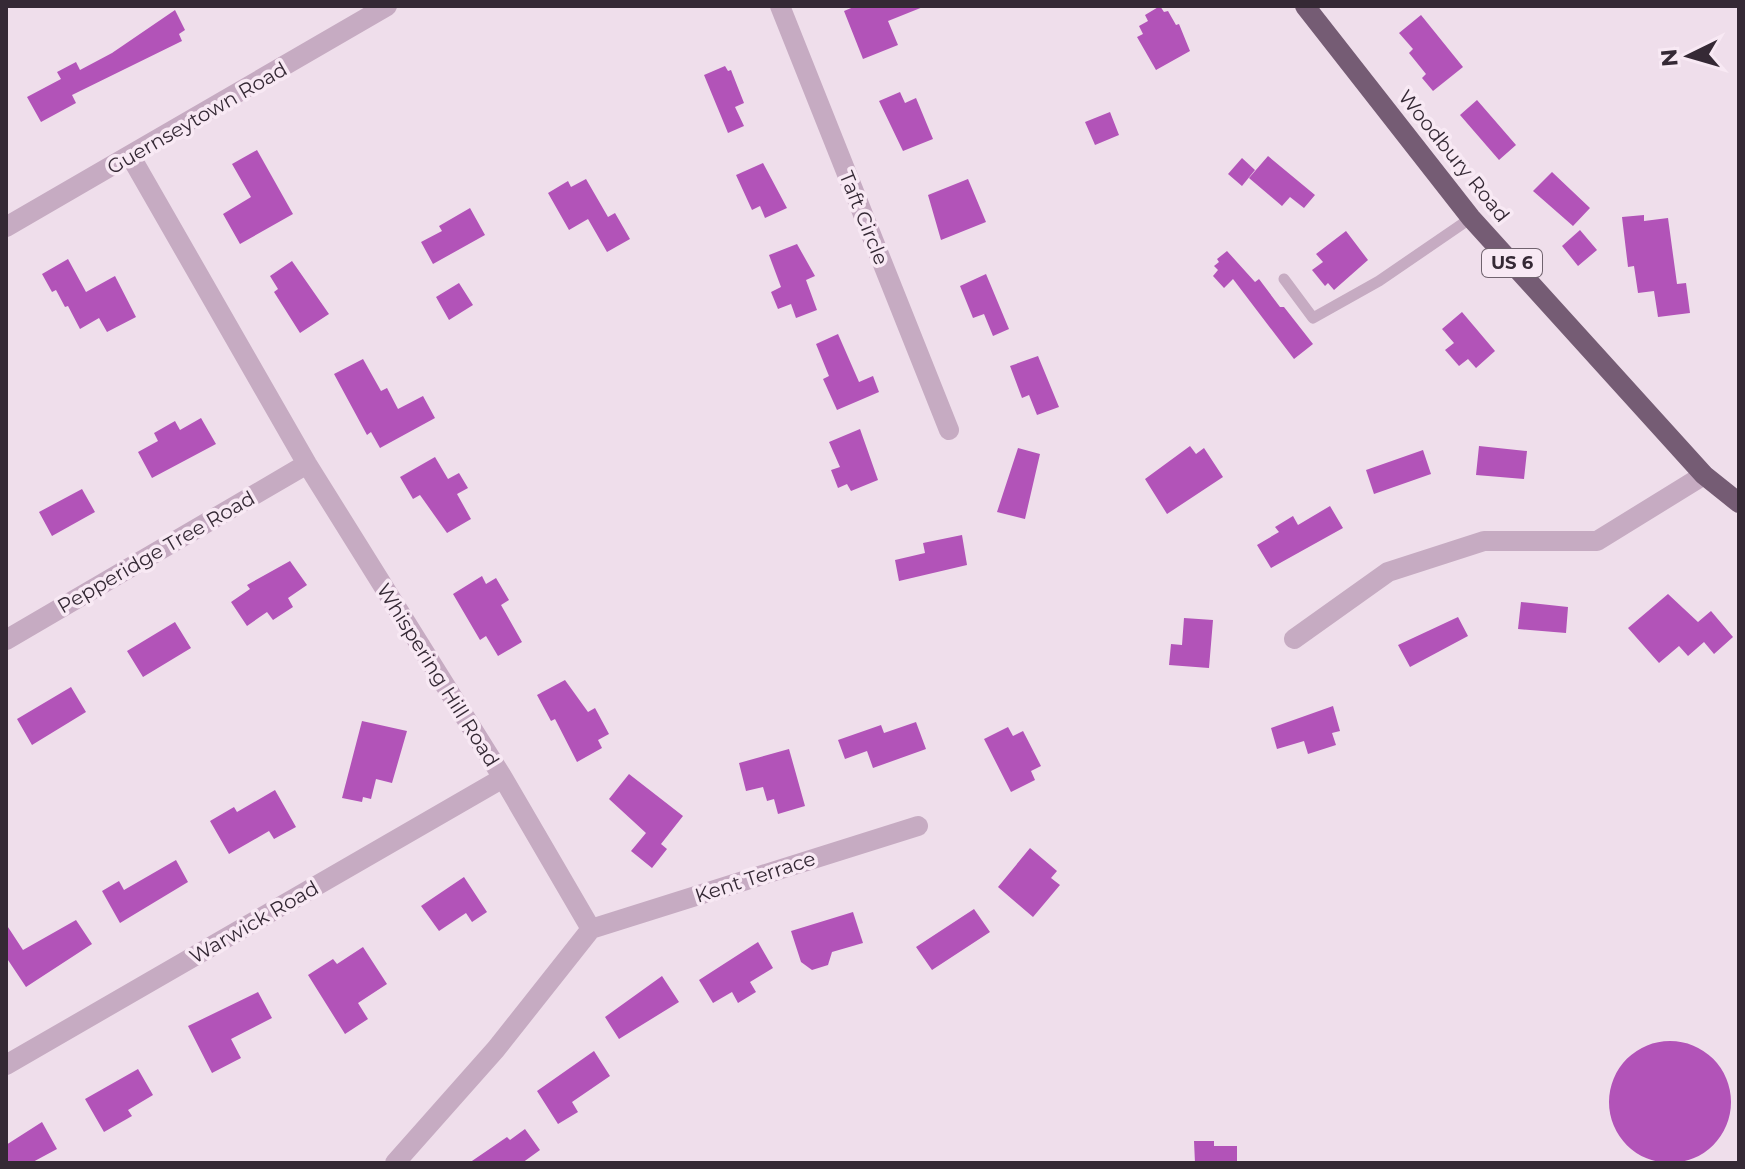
<svg xmlns="http://www.w3.org/2000/svg" width="1745" height="1169" font-family="Montserrat,sans-serif">
	<style>
		.building { fill: #b253b8 }
		.lines { fill: none; stroke-linecap: round; stroke-linejoin: round }
		.service { stroke: #c6abc2; stroke-width: 11 }
		.minor { stroke: #c6abc2; stroke-width: 20 }
		.tertiary { stroke: #c6abc2; stroke-width: 20 }
		.primary { stroke: #755c74; stroke-width: 20 }
		.labels { text-anchor: middle; stroke-width: 7; stroke-linejoin: round; paint-order: stroke }
		.shield { fill: #f8e9f4; stroke: #70636e; stroke-width: 2 }
		.shield-label { font-size: 18px; font-weight: bold; fill: #352935 }
		.street-label { font-size: 20px; fill: #352935; stroke: #f8e9f4 }
	</style>
	<rect width="100%" height="100%" fill="#efdeeb"/>
	<path class="building" d="M 856,6 L 922,6 L 923,7 L 888,21 L 898,45 L 863,59 L 844,11 Z
		M 1160,6 L 1164,12 L 1168,11 L 1176,25 L 1179,24 L 1190,51 L 1156,70 L 1137,37 L 1143,34 L 1139,26 L 1148,21 L 1145,15 Z
		M 175,10 L 185,30 L 179,34 L 182,41 L 72,95 L 76,103 L 41,122 L 27,97 L 61,79 L 57,72 L 76,62 L 80,70 L 112,53 Z
		M 1421,15 L 1463,67 L 1433,91 L 1422,78 L 1426,74 L 1409,53 L 1413,49 L 1399,33 Z
		M 725,66 L 728,71 L 731,70 L 744,103 L 735,107 L 744,126 L 728,133 L 704,75 Z
		M 900,92 L 905,103 L 916,98 L 933,139 L 903,151 L 879,101 Z
		M 1477,100 L 1516,145 L 1499,160 L 1460,115 Z
		M 1110,112 L 1119,135 L 1095,145 L 1085,122 Z
		M 257,150 L 293,214 L 240,244 L 223,214 L 251,197 L 232,164 Z
		M 1268,156 L 1315,195 L 1304,208 L 1290,197 L 1282,206 L 1249,178 Z
		M 1242,158 L 1255,170 L 1242,186 L 1228,174 Z
		M 763,163 L 787,208 L 765,218 L 760,206 L 752,210 L 736,175 Z
		M 1552,172 L 1590,208 L 1573,226 L 1533,191 Z
		M 586,179 L 608,217 L 615,213 L 630,239 L 607,252 L 588,219 L 569,230 L 548,193 L 568,181 L 571,187 Z
		M 968,179 L 986,222 L 941,240 L 928,195 Z
		M 470,208 L 485,235 L 433,264 L 421,242 L 442,231 L 439,226 Z
		M 1644,215 L 1644,221 L 1668,218 L 1677,284 L 1686,283 L 1690,313 L 1658,317 L 1654,291 L 1638,293 L 1634,266 L 1628,267 L 1622,217 Z
		M 1580,230 L 1597,250 L 1578,266 L 1562,246 Z
		M 1346,231 L 1368,260 L 1334,290 L 1328,283 L 1325,286 L 1312,270 L 1323,262 L 1316,254 Z
		M 797,244 L 815,276 L 806,280 L 817,310 L 796,318 L 791,304 L 778,309 L 771,292 L 781,287 L 769,255 Z
		M 1227,251 L 1255,282 L 1259,279 L 1280,307 L 1284,307 L 1313,344 L 1294,359 L 1233,279 L 1224,288 L 1213,276 L 1218,270 L 1214,266 L 1219,262 L 1217,259 Z
		M 68,259 L 86,292 L 115,276 L 136,317 L 107,332 L 99,318 L 80,329 L 68,306 L 65,307 L 56,290 L 52,292 L 42,274 Z
		M 292,261 L 329,314 L 300,333 L 274,292 L 278,289 L 270,276 Z
		M 986,274 L 1009,329 L 993,336 L 984,314 L 973,318 L 960,286 Z
		M 459,283 L 473,305 L 449,320 L 436,297 Z
		M 1462,312 L 1495,351 L 1476,368 L 1468,359 L 1459,366 L 1445,350 L 1454,343 L 1442,329 Z
		M 838,334 L 859,382 L 873,376 L 879,392 L 837,410 L 823,379 L 829,376 L 816,344 Z
		M 1038,356 L 1059,407 L 1037,415 L 1029,395 L 1022,398 L 1010,366 Z
		M 363,359 L 381,391 L 387,388 L 398,409 L 423,396 L 435,418 L 380,448 L 371,432 L 367,435 L 334,374 Z
		M 201,418 L 216,444 L 152,478 L 138,452 L 158,441 L 154,433 L 175,421 L 180,430 Z
		M 860,429 L 878,480 L 851,491 L 847,484 L 838,488 L 831,470 L 840,467 L 829,442 Z
		M 1190,446 L 1196,454 L 1204,448 L 1223,477 L 1167,514 L 1145,479 Z
		M 1479,446 L 1527,451 L 1524,479 L 1476,475 Z
		M 1018,448 L 1040,454 L 1025,519 L 997,512 Z
		M 1423,450 L 1431,474 L 1374,494 L 1366,470 Z
		M 435,457 L 448,479 L 459,473 L 468,488 L 457,494 L 471,519 L 447,533 L 420,495 L 413,499 L 400,477 Z
		M 82,489 L 95,512 L 52,536 L 39,512 Z
		M 1330,506 L 1343,528 L 1271,568 L 1257,545 L 1279,532 L 1275,527 L 1293,516 L 1298,525 Z
		M 962,535 L 967,565 L 899,581 L 895,560 L 925,553 L 923,543 Z
		M 290,561 L 307,585 L 288,598 L 293,607 L 273,620 L 267,612 L 247,626 L 231,602 L 250,589 L 247,585 Z
		M 482,576 L 486,584 L 496,578 L 509,600 L 501,605 L 522,642 L 498,656 L 486,636 L 480,640 L 453,594 Z
		M 1668,594 L 1698,622 L 1711,611 L 1733,637 L 1714,654 L 1704,642 L 1688,656 L 1679,646 L 1659,663 L 1628,628 Z
		M 1521,602 L 1568,607 L 1566,633 L 1518,629 Z
		M 1458,617 L 1468,636 L 1410,667 L 1398,645 Z
		M 1184,618 L 1213,620 L 1209,668 L 1169,665 L 1171,644 L 1182,645 Z
		M 175,622 L 191,648 L 143,677 L 127,651 Z
		M 565,680 L 588,712 L 595,708 L 609,734 L 598,740 L 602,748 L 577,762 L 555,719 L 551,721 L 537,695 Z
		M 71,687 L 86,712 L 32,745 L 17,719 Z
		M 1333,706 L 1340,731 L 1332,733 L 1336,745 L 1308,754 L 1304,741 L 1277,749 L 1271,728 Z
		M 362,721 L 407,731 L 392,783 L 376,779 L 371,799 L 363,797 L 362,802 L 342,798 Z
		M 916,722 L 926,749 L 873,768 L 867,751 L 845,759 L 838,740 L 881,725 L 884,733 Z
		M 1008,727 L 1013,736 L 1023,731 L 1041,766 L 1031,771 L 1035,780 L 1011,792 L 984,739 Z
		M 789,749 L 805,806 L 778,814 L 774,799 L 767,801 L 763,787 L 746,791 L 739,763 Z
		M 629,774 L 683,816 L 661,844 L 667,849 L 652,868 L 631,851 L 646,833 L 609,799 Z
		M 275,790 L 296,827 L 274,839 L 269,831 L 229,854 L 210,821 L 234,807 L 237,812 Z
		M 1030,848 L 1057,871 L 1051,878 L 1060,885 L 1033,917 L 998,887 Z
		M 176,860 L 188,882 L 120,923 L 102,891 L 119,881 L 124,890 Z
		M 464,877 L 487,912 L 472,922 L 466,913 L 439,931 L 421,906 Z
		M 974,909 L 990,932 L 932,970 L 916,947 Z
		M 853,912 L 863,943 L 832,952 L 828,965 L 812,970 L 801,962 L 791,931 Z
		M 76,920 L 92,944 L 26,987 L 6,957 L 6,924 L 23,950 Z
		M 758,942 L 773,968 L 750,982 L 756,992 L 738,1003 L 732,992 L 713,1003 L 699,980 Z
		M 363,947 L 387,984 L 358,1003 L 368,1019 L 345,1034 L 308,975 L 333,959 L 337,964 Z
		M 662,976 L 679,1002 L 619,1039 L 605,1017 Z
		M 258,992 L 272,1018 L 231,1039 L 241,1058 L 212,1073 L 188,1026 Z
		M1609 1102a61 61 0 1 1 122 0a61 61 0 1 1-122 0Z
		M 594,1051 L 610,1076 L 572,1102 L 578,1112 L 558,1124 L 537,1091 Z
		M 138,1069 L 153,1095 L 128,1110 L 132,1116 L 104,1132 L 85,1099 Z
		M 42,1122 L 57,1149 L 31,1163 L 6,1163 L 6,1145 Z
		M 525,1129 L 540,1150 L 522,1163 L 469,1163 L 507,1137 L 510,1140 Z
		M 1194,1141 L 1214,1141 L 1214,1146 L 1237,1146 L 1237,1163 L 1195,1163 Z"/>
	<g class="lines">
		<path class="service" d="M 1284,279 L 1313,318 L 1379,281 L 1471,218"/>
		<path class="minor" d="M 780,6 L 949,430
			M 131,157 L 307,464 L 503,778 L 591,929 L 496,1049 L 395,1163
			M 1294,639 L 1388,572 L 1484,541 L 1597,541 L 1704,475
			M 6,640 L 307,464
			M 591,929 L 918,826
			M 6,1065 L 503,778"/>
		<path class="tertiary" d="M 6,227 L 387,6"/>
		<path class="primary" d="M 1305,6 L 1471,218 L 1704,475 L 1739,503"/>
	</g>
	<g class="labels">
		<rect class="shield" x="1482" y="249" width="60" height="28" rx="6"/>
		<g class="shield-label">
			<text x="1512" y="269">US 6</text>
		</g>
		<g class="street-label">
			<text transform="translate(197 118) rotate(-30)" y="7">Guernseytown Road</text>
			<text transform="translate(1454 156) rotate(51)" y="7">Woodbury Road</text>
			<text transform="translate(864 218) rotate(68)" y="7">Taft Circle</text>
			<text transform="translate(156 552) rotate(-30)" y="7">Pepperidge Tree Road</text>
			<text transform="translate(438 675) rotate(58)" y="7">Whispering Hill Road</text>
			<text transform="translate(755 877) rotate(-18)" y="7">Kent Terrace</text>
			<text transform="translate(254 922) rotate(-30)" y="7">Warwick Road</text>
		</g>
	</g>
	<rect width="1745" height="1169" fill="none" stroke="#352935" stroke-width="16"/>
	<g transform="translate(1689 56) rotate(265)" stroke="#f8e9f4" stroke-width="6" paint-order="stroke">
	<path d="M0-6L14 30L0 20L-14 30Z" fill="#352935"/>
	<text y="-12" font-size="22" font-weight="bold" text-anchor="middle" fill="#352935">N</text>
	</g>
</svg>
